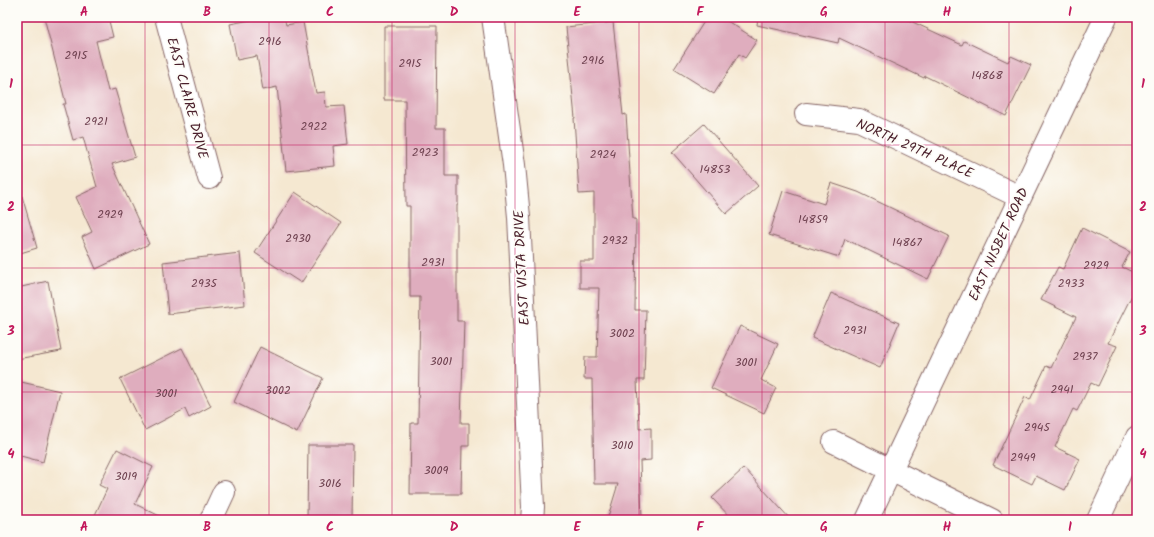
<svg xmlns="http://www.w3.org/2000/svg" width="1154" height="537" font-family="Kalam,sans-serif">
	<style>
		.building { fill: #dfadbe }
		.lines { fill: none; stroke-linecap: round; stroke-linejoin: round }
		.minor-casing { stroke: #866565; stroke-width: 24 }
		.minor { stroke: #fff; stroke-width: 22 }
		.grid { fill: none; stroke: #c2185b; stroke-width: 1; stroke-opacity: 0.55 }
		.labels { text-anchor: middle; stroke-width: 3.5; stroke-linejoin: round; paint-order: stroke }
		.number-label { font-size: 12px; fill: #6f4250 }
		.street-label { font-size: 14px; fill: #4a1f2b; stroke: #fdfcf7 }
		.neatline { fill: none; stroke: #c2185b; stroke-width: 1.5 }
		.grid-label { font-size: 13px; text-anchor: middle; font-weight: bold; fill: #c2185b }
	</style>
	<rect width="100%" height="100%" fill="#fdfcf7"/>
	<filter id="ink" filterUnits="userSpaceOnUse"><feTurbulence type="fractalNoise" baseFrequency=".025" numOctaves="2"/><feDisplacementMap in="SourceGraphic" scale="8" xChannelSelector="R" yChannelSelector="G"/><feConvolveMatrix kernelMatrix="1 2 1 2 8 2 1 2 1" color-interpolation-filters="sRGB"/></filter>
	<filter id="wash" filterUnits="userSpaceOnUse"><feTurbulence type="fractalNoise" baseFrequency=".012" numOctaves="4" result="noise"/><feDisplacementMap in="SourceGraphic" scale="16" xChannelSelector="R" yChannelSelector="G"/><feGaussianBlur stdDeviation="0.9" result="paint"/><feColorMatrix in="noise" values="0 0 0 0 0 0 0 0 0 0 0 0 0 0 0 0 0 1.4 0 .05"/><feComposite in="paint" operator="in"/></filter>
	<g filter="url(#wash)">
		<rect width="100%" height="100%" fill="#f5e8d1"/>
		<g id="blocks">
			<path class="building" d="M 44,17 L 108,17 L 113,37 L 96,41 L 108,91 L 115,89 L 135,157 L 112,164 L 149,244 L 96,269 L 82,237 L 92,232 L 76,197 L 97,187 L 83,137 L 73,140 L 63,104 L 66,104 Z
				M 266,17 L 284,17 L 286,25 L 303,22 L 316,93 L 325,92 L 326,107 L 344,106 L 348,144 L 333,146 L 335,166 L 286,171 L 277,87 L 263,90 L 257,56 L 237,60 L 230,24 Z
				M 707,17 L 721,17 L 757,40 L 745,58 L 739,54 L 714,94 L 674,69 Z
				M 758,17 L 902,17 L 962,45 L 964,41 L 1008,62 L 1011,56 L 1031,65 L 1006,116 L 925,76 L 924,78 L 839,38 L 838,43 L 757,25 Z
				M 613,22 L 623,115 L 626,114 L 633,219 L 636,219 L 635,310 L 646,310 L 644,380 L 637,380 L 639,429 L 651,428 L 651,460 L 640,461 L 642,520 L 607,520 L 618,484 L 594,484 L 592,379 L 584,379 L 585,357 L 597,357 L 599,288 L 580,288 L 580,261 L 594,261 L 594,193 L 579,194 L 574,118 L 575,118 L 566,27 Z
				M 384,26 L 437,26 L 436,128 L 445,128 L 445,176 L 458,176 L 458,205 L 457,205 L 457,321 L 464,321 L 461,423 L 469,423 L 469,446 L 462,446 L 461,494 L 410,494 L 411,423 L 418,423 L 420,297 L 410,297 L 410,206 L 406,206 L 405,100 L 384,100 Z
				M 704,124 L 758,186 L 726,214 L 672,152 Z
				M 831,183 L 858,192 L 949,236 L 928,279 L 845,239 L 839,257 L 769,235 L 783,191 L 824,204 Z
				M 295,192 L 341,223 L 301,283 L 255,253 Z
				M 22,196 L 37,248 L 17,254 L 17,197 Z
				M 1082,228 L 1130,252 L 1122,267 L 1137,274 L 1137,298 L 1132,295 L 1108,343 L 1117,346 L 1098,386 L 1091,383 L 1077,411 L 1073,409 L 1055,447 L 1080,459 L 1065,490 L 1036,476 L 1032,484 L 993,465 L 1025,397 L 1030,400 L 1046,366 L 1051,368 L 1076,317 L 1041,300 L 1058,267 L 1063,269 Z
				M 240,253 L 245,305 L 168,314 L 163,262 Z
				M 48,281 L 61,351 L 17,359 L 17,288 Z
				M 831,293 L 899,323 L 880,368 L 812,338 Z
				M 740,326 L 778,344 L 761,380 L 776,388 L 764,413 L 711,388 Z
				M 260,347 L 323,378 L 297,433 L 234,402 Z
				M 182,348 L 211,406 L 189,418 L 185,409 L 145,430 L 120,379 Z
				M 17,381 L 60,391 L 43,462 L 17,455 Z
				M 308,445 L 353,445 L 352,520 L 307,520 Z
				M 117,449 L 153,467 L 135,504 L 168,520 L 105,520 L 95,515 L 107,489 L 99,485 Z
				M 744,468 L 791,520 L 733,520 L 712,498 Z"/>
		</g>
	</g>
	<g filter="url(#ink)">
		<use href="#blocks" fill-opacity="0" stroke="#866565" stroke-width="1"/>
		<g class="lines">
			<defs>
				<path id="minor" d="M 166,17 L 209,178
					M 493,17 L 514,165 L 519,217 L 533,507 L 532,520
					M 806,114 L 859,120 L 1020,197
					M 834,442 L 992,520
					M 211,520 L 224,492
					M 867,520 L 1106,17
					M 1098,520 L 1137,437"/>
			</defs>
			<use href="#minor" class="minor-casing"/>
			<use href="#minor" class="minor"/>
		</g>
	</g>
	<path class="grid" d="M 145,17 L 145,520M 269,17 L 269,520M 392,17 L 392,520M 515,17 L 515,520M 639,17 L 639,520M 762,17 L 762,520M 885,17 L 885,520M 1009,17 L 1009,520M 17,145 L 1137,145M 17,268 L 1137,268M 17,392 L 1137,392"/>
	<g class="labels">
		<g class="number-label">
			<text x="270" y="45">2916</text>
			<text x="76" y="59">2915</text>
			<text x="593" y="64">2916</text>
			<text x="410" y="67">2915</text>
			<text x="987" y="79">14868</text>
			<text x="96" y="125">2921</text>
			<text x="314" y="130">2922</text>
			<text x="425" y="156">2923</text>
			<text x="603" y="158">2924</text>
			<text x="715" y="173">14853</text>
			<text x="110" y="218">2929</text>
			<text x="813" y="223">14859</text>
			<text x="298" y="242">2930</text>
			<text x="615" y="244">2932</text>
			<text x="907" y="246">14867</text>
			<text x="433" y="266">2931</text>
			<text x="1096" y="269">2929</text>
			<text x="204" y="287">2935</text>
			<text x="1071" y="287">2933</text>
			<text x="855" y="334">2931</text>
			<text x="622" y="337">3002</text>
			<text x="1085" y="360">2937</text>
			<text x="441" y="365">3001</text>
			<text x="746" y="366">3001</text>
			<text x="1062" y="393">2941</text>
			<text x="278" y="394">3002</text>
			<text x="166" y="397">3001</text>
			<text x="1037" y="431">2945</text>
			<text x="622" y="449">3010</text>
			<text x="1023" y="461">2949</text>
			<text x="436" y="474">3009</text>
			<text x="126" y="480">3019</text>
			<text x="330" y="487">3016</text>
		</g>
		<g class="street-label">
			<text transform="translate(188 98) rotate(75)" y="5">EAST CLAIRE DRIVE</text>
			<text transform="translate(915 148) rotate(24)" y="5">NORTH 29TH PLACE</text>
			<text transform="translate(998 244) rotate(-65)" y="5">EAST NISBET ROAD</text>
			<text transform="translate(521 268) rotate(-93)" y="5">EAST VISTA DRIVE</text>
		</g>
	</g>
	<rect width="1154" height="537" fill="none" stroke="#fdfcf7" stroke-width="44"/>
	<rect x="22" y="22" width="1110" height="493" class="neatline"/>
	<g class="grid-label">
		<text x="84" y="16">A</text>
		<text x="207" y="16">B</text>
		<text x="330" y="16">C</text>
		<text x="454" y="16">D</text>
		<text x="577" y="16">E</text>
		<text x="700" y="16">F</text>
		<text x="824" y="16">G</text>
		<text x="947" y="16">H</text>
		<text x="1070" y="16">I</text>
		<text x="11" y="88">1</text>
		<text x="1143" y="88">1</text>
		<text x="11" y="211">2</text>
		<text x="1143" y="211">2</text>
		<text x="11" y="335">3</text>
		<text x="1143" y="335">3</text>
		<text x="11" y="458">4</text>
		<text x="1143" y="458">4</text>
		<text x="84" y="531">A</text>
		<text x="207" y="531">B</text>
		<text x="330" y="531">C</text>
		<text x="454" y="531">D</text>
		<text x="577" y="531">E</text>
		<text x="700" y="531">F</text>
		<text x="824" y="531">G</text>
		<text x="947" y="531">H</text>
		<text x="1070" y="531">I</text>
	</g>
</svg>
